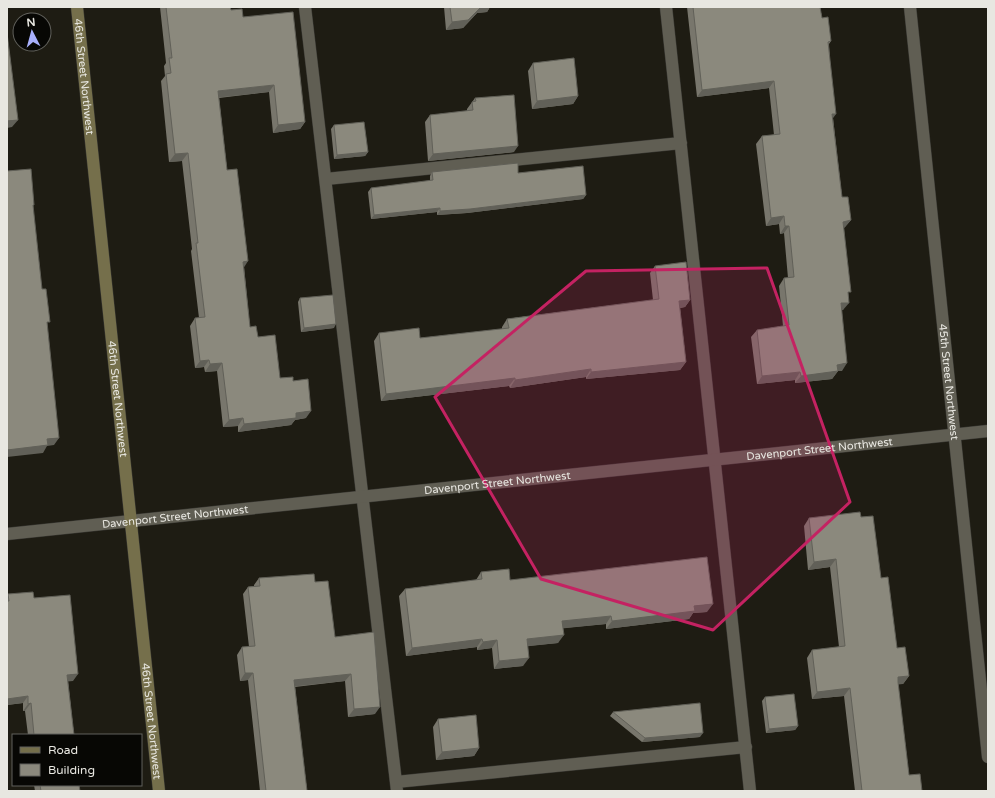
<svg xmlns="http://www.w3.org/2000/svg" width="995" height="798" font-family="'Varela Round',sans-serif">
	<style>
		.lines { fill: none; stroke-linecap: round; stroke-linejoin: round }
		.lane-casing { stroke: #393833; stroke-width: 13 }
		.street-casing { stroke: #393833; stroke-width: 13 }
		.secondary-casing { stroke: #393833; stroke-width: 13 }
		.lane { stroke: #605e53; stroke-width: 12 }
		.street { stroke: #605e53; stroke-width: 12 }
		.secondary { stroke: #756f4b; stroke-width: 12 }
		.wall { fill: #78766c }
		.shaded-wall { fill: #616058 }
		.building { fill: #8b897d; stroke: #616058 }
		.marked { fill: #c42262; fill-opacity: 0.2; stroke: #c42262; stroke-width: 3; stroke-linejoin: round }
		.labels { text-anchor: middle; stroke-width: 4; stroke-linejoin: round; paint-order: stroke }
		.street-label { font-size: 11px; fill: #e8e7e1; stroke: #070704 }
	</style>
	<rect width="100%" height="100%" fill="#1e1c13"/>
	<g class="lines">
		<defs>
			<path id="lane" d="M 305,7 L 397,791
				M 666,7 L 750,791
				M 326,179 L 681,143
				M 396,782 L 746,747"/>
			<g id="street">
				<path id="s1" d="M 910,7 L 988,757"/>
				<path id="s2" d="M 7,534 L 988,431"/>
			</g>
			<g id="secondary">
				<path id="s3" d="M 77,7 L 159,791"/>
			</g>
		</defs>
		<use href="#lane" class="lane-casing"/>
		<use href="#street" class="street-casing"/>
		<use href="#secondary" class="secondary-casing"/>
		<use href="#lane" class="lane"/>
		<use href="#street" class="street"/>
		<use href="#secondary" class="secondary"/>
	</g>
	<path class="wall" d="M 160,7 L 230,7 L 231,10 L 243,17 L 305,122 L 300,129 L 273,133 L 269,92 L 219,98 L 227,170 L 244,267 L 250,327 L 258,337 L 280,378 L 293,381 L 306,418 L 295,420 L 291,425 L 238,432 L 238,426 L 223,427 L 217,371 L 205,372 L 204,367 L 195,368 L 190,326 L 195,318 L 199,318 L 191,251 L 192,249 L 182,161 L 169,162 L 161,81 L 165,76 L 164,66 L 166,63 Z
		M 444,7 L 493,7 L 490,7 L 487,12 L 477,13 L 463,28 L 446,30 Z
		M 687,7 L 820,7 L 822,18 L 831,41 L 829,44 L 833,118 L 842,197 L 851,220 L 845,227 L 844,228 L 848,296 L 843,310 L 842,310 L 842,371 L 838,371 L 832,379 L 795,383 L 795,380 L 757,384 L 751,337 L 757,330 L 783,326 L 779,286 L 784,278 L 788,278 L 784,233 L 780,234 L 779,224 L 766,226 L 756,144 L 762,136 L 774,135 L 769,88 L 697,97 Z
		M 533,63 L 578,96 L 573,104 L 532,109 L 528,71 Z
		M 475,98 L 514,152 L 428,161 L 425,122 L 430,115 L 467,111 L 467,109 Z
		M 334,125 L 368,152 L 365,156 L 334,159 L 331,129 Z
		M 432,172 L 518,173 L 586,195 L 583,199 L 467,213 L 437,215 L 437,212 L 371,219 L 368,192 L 371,188 L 430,181 L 430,176 Z
		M 655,266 L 690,300 L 685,307 L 680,308 L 686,362 L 680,370 L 586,379 L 586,377 L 510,388 L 509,386 L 381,401 L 374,341 L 379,333 L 420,338 L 502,329 L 502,327 L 507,319 L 653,300 L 650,273 Z
		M 300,298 L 334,328 L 301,332 L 298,302 Z
		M 861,517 L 881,578 L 897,648 L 909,676 L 903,684 L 898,684 L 909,775 L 922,791 L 855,791 L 844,696 L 812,699 L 807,658 L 812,650 L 839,647 L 830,567 L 808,570 L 804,526 L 809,518 Z
		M 481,572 L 510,580 L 707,612 L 693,613 L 689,619 L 606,629 L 606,624 L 563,628 L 558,643 L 527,646 L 523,666 L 494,669 L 492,648 L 477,650 L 477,647 L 406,656 L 399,596 L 405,589 L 476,580 Z
		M 259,578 L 315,582 L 335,637 L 375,714 L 348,717 L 345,681 L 295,687 L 307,791 L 260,791 L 248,680 L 240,681 L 237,655 L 242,647 L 249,647 L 243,594 L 248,587 L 254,586 L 254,585 Z
		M 8,594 L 34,598 L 73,681 L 68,681 L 74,735 L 28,735 L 25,711 L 23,711 L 23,703 L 7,705 L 7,596 Z
		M 765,697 L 798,726 L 795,730 L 766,733 L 762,701 Z
		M 613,712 L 700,737 L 642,742 L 610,716 Z
		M 438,719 L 479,748 L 474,756 L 436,760 L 433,727 Z
		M 34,785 L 79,785 L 80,791 L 35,791 Z"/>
	<path class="shaded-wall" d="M 481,7 L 493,7 L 490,7 L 487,12 L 477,13 L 463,28 L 446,30 L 452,22 Z
		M 774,81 L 769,88 L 697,97 L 702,90 Z
		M 274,85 L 269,92 L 213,98 L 218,91 Z
		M 578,96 L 573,104 L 532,109 L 537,101 Z
		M 832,114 L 836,114 L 831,121 Z
		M 18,120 L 12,127 L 7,128 L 7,121 Z
		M 305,122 L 300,129 L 273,133 L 278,125 Z
		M 518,146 L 514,152 L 428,161 L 433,154 Z
		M 368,152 L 365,156 L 334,159 L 337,155 Z
		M 188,153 L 182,161 L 169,162 L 175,154 Z
		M 586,195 L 583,199 L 467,213 L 437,215 L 440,211 Z
		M 440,208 L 437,212 L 371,219 L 374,215 Z
		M 784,216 L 779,224 L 766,226 L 771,218 Z
		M 851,220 L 845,227 L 838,230 L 843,222 Z
		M 785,226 L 789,226 L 784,233 L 780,234 Z
		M 248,261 L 243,269 L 243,262 Z
		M 690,300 L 685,307 L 674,309 L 679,301 Z
		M 841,303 L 849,303 L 843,310 L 836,311 Z
		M 336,324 L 334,328 L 301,332 L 304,328 Z
		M 209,360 L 204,367 L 195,368 L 200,361 Z
		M 686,362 L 680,370 L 586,379 L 591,372 Z
		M 222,363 L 217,371 L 205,372 L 210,364 Z
		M 847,363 L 842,371 L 838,371 L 832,379 L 795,383 L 801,376 L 837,365 Z
		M 591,369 L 586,377 L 510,388 L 515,380 Z
		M 800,372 L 795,380 L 757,384 L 762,376 Z
		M 515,378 L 509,386 L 381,401 L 386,394 Z
		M 311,411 L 306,418 L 295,420 L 291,425 L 238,432 L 244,424 L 296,413 Z
		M 243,418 L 238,426 L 223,427 L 229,420 Z
		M 59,438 L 54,445 L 47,446 L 43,453 L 7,457 L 7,450 L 47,439 Z
		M 836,559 L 830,567 L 808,570 L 814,562 Z
		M 713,604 L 707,612 L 693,613 L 689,619 L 606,629 L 612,621 L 694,606 Z
		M 611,616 L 606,624 L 557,629 L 562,621 Z
		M 564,635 L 558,643 L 521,647 L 527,639 Z
		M 482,639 L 477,647 L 406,656 L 412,648 Z
		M 497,640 L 492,648 L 477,650 L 483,642 Z
		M 529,658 L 523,666 L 494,669 L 499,661 Z
		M 245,673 L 253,673 L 248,680 L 240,681 Z
		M 78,674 L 73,681 L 62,682 L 67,675 Z
		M 351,674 L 345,681 L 289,687 L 294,680 Z
		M 909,676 L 903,684 L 893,685 L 898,677 Z
		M 850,688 L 844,696 L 812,699 L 817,692 Z
		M 28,696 L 23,703 L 7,705 L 7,699 Z
		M 31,703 L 25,711 L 23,711 L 28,704 Z
		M 380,707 L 375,714 L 348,717 L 354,709 Z
		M 798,726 L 795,730 L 766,733 L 769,729 Z
		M 703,733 L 700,737 L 642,742 L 645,738 Z
		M 479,748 L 474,756 L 436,760 L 442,752 Z"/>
	<path class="building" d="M 166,7 L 230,7 L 231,10 L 242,9 L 243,17 L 293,12 L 305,122 L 278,125 L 274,85 L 218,91 L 227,170 L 237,169 L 248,261 L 243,262 L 250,327 L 256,326 L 258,337 L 275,335 L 280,378 L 293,377 L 293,381 L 308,379 L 311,411 L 296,413 L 296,418 L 244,424 L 243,418 L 229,420 L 222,363 L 210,364 L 209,360 L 200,361 L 195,318 L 205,317 L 196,243 L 198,243 L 188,153 L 175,154 L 166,74 L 171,73 L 169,58 L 172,58 Z
		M 450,7 L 481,7 L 468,20 L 452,22 Z
		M 693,7 L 820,7 L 822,18 L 828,17 L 831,41 L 828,42 L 836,114 L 832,114 L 842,197 L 848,197 L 851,220 L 843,222 L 851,292 L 848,292 L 849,303 L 841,303 L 847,363 L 837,365 L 838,371 L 801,376 L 800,372 L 762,376 L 757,330 L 789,325 L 784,278 L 794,277 L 789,226 L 785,226 L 784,216 L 771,218 L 762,136 L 780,134 L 774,81 L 702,90 Z
		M 7,33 L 18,120 L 7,121 Z
		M 574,58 L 578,96 L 537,101 L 533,63 Z
		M 514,95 L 518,146 L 433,154 L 430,115 L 473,110 L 472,102 L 476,101 L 475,98 Z
		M 364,122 L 368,152 L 337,155 L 334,125 Z
		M 518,163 L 518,173 L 583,166 L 586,195 L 470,209 L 440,211 L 440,208 L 374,215 L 371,188 L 433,180 L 432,172 Z
		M 31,169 L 34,205 L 33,205 L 42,289 L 46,289 L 50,322 L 47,322 L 59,438 L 47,439 L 48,445 L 7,450 L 7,171 Z
		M 686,262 L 690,300 L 679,301 L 686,362 L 591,372 L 591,369 L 515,380 L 515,378 L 386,394 L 379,333 L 419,328 L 420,338 L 509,328 L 507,319 L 659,299 L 655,266 Z
		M 333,295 L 336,324 L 304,328 L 300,298 Z
		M 860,512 L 861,517 L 873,516 L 881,578 L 888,577 L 897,648 L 905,647 L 909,676 L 898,677 L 898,682 L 909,775 L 920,774 L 922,791 L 862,791 L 850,688 L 817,692 L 812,650 L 845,646 L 836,559 L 814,562 L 809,518 Z
		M 707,557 L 713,604 L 694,606 L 695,611 L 612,621 L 611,616 L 562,621 L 564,635 L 527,639 L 529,658 L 499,661 L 497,640 L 483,642 L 482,639 L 412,648 L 405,589 L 482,579 L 481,572 L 509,569 L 510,580 Z
		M 314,574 L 315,582 L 328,581 L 335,637 L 374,632 L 380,707 L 354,709 L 351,674 L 294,680 L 307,791 L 266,791 L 253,673 L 245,673 L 242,647 L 255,646 L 248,587 L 260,586 L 259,578 Z
		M 33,592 L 34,598 L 70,595 L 78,674 L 67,675 L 74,735 L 34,735 L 31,703 L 28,704 L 28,696 L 7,699 L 7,601 L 9,601 L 8,594 Z
		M 794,694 L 798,726 L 769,729 L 765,697 Z
		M 700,703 L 703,733 L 645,738 L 613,712 Z
		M 476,715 L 479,748 L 442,752 L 438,719 Z
		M 40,785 L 79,785 L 80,791 L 41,791 Z"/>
	<path class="marked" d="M 767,268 L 850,502 L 713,630 L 541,579 L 435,397 L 586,271 Z"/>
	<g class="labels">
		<g class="street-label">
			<text dy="4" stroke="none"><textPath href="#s3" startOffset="70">46th Street Northwest</textPath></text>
			<text dy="4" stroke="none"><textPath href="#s1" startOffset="377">45th Street Northwest</textPath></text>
			<text dy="4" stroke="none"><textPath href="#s3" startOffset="394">46th Street Northwest</textPath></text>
			<text dy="4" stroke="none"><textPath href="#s2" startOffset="817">Davenport Street Northwest</textPath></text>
			<text dy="4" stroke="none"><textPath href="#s2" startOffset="493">Davenport Street Northwest</textPath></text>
			<text dy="4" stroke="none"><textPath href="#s2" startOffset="169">Davenport Street Northwest</textPath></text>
			<text dy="4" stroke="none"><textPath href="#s3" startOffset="718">46th Street Northwest</textPath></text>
		</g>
	</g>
	<rect width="995" height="798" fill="none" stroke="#e8e7e1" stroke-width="16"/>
	<rect x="12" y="734" width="130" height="52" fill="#070704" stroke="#61615c"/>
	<rect x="20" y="747" width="20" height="6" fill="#756f4b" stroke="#61615c"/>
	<text x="48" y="754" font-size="12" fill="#e8e7e1">Road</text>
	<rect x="20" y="764" width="20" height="12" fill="#8b897d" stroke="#61615c"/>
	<text x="48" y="774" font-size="12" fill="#e8e7e1">Building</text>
	<g transform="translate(32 32) rotate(354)"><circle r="19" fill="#070704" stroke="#61615c"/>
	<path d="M0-3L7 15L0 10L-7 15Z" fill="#a8b0fc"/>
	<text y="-6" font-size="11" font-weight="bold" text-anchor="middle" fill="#e8e7e1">N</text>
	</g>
</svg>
